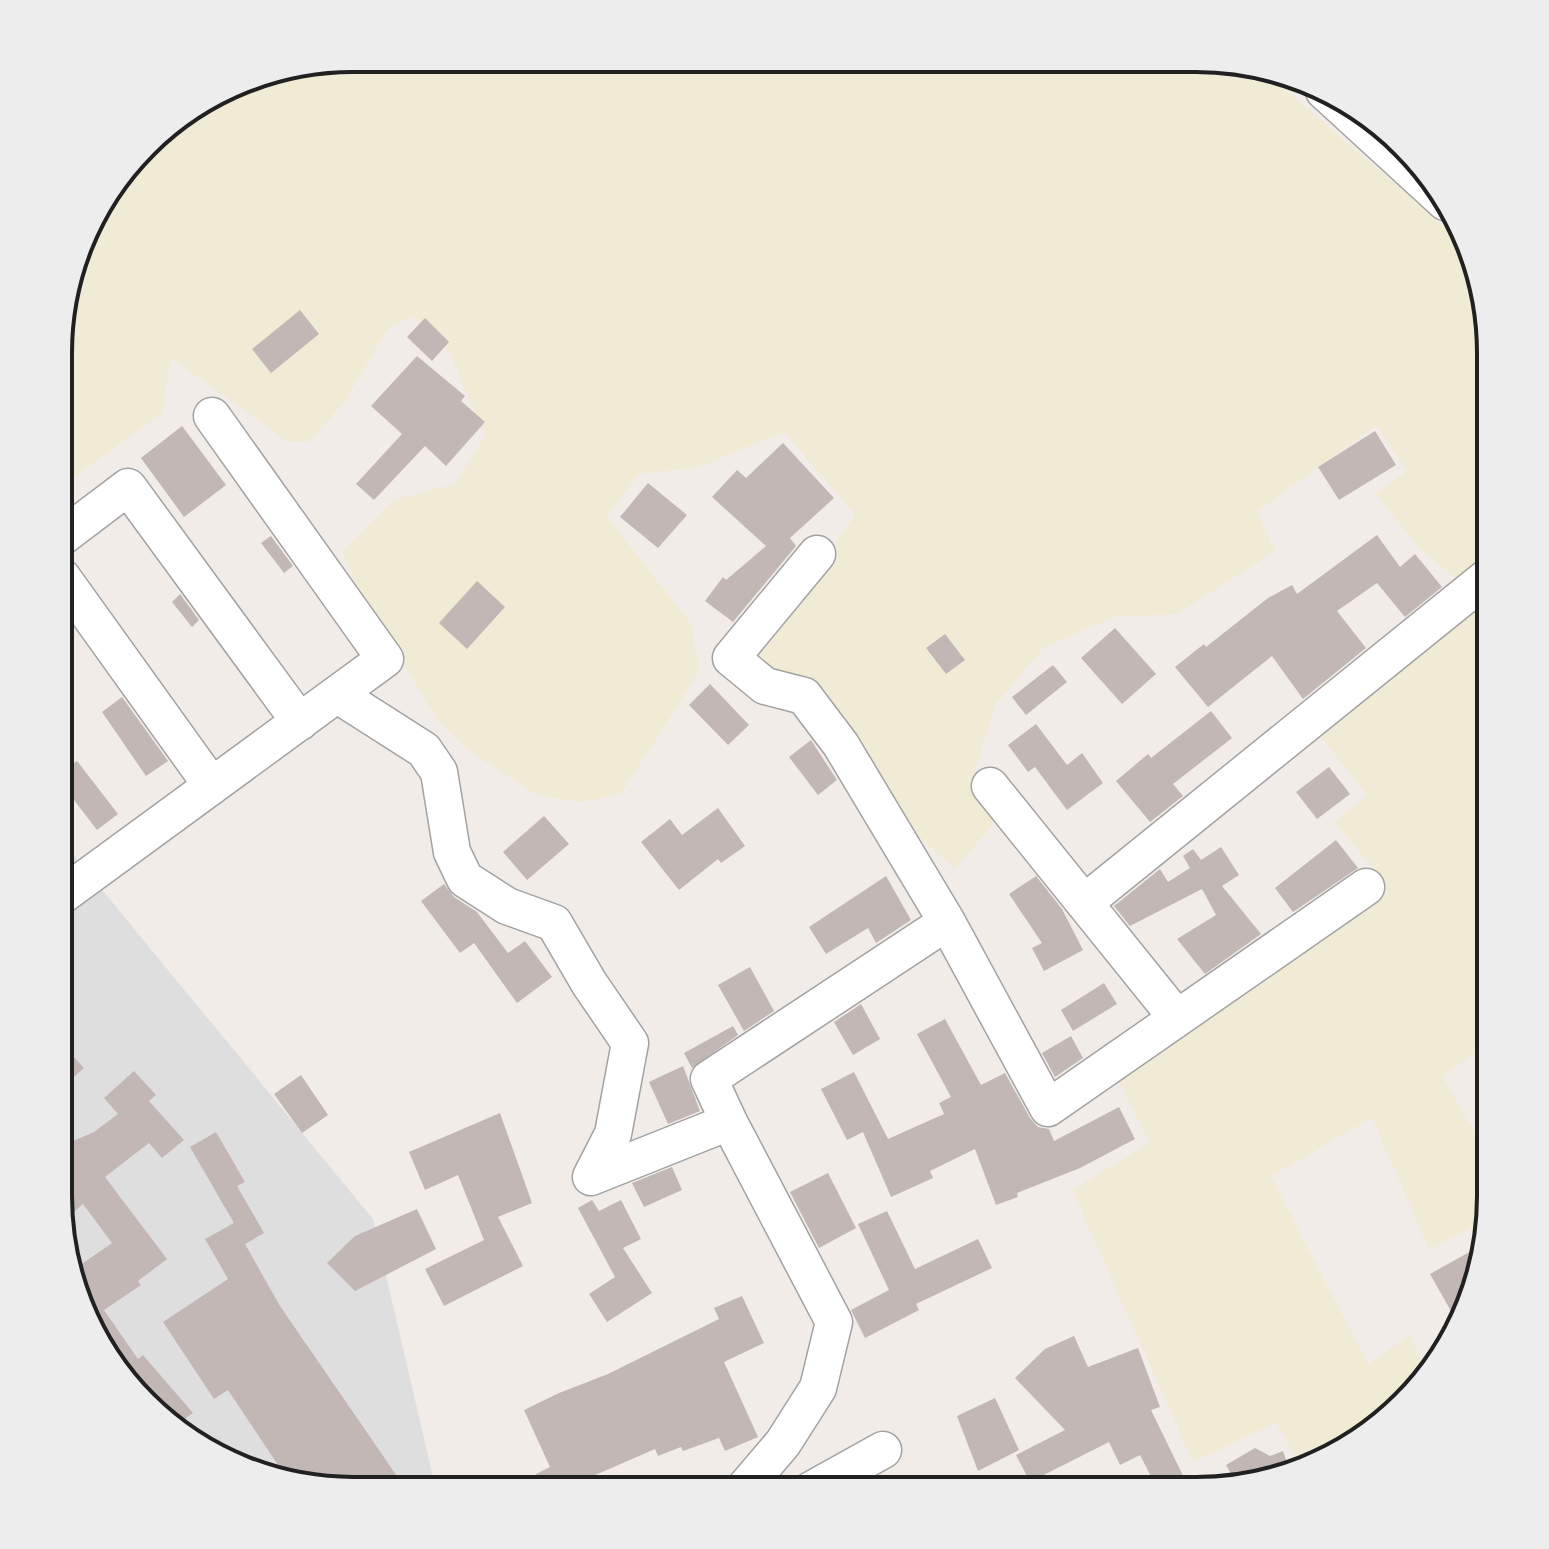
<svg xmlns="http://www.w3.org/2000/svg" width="1549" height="1549" font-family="'DejaVu Sans',sans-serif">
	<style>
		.residential { fill: #dfdedf }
		.farmland { fill: #efebd5 }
		.building { fill: #c2b7b5 }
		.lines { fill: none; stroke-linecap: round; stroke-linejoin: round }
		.minor-casing { stroke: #a2a2a2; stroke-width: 39 }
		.minor { stroke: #fff; stroke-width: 36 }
		.rim { fill: none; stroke: #212121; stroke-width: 4 }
	</style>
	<rect width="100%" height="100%" fill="#f1ece8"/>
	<path class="residential" d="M 61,840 L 373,1219 L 436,1490 L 334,1490 L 222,1460 L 119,1375 L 74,1291 L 59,1215 Z"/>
	<path class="farmland" d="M 353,58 L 1234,60 L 1262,70 L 1439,222 L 1476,262 L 1490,334 L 1490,561 L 1460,582 L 1419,548 L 1375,493 L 1407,471 L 1376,425 L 1257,512 L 1275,551 L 1177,614 L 1114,617 L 1044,647 L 996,704 L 974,773 L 999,817 L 955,869 L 911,830 L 818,692 L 754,660 L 855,515 L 784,432 L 696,468 L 638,474 L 607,517 L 691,624 L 699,672 L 621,794 L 579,802 L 537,795 L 468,750 L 438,721 L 360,594 L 342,551 L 393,500 L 455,484 L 485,436 L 449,352 L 412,316 L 389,327 L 343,404 L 308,442 L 288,442 L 171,358 L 162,413 L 63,485 L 64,296 L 97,206 L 159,131 L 258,74 Z
		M 1473,589 L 1490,612 L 1490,1041 L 1443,1077 L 1490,1159 L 1489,1219 L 1429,1250 L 1372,1118 L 1271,1176 L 1368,1365 L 1409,1335 L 1425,1370 L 1375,1430 L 1303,1469 L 1276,1423 L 1193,1462 L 1072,1190 L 1150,1143 L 1110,1065 L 1378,874 L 1334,822 L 1367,795 L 1308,721 Z"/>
	<path class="building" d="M 300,310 L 319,334 L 271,373 L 252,349 Z
		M 425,318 L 449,342 L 432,361 L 407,337 Z
		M 417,356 L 465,396 L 461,401 L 485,422 L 446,466 L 425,446 L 374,500 L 356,484 L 402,434 L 371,406 Z
		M 182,426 L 226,485 L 184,517 L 141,458 Z
		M 1375,431 L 1396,465 L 1339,500 L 1318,467 Z
		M 783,443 L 834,498 L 790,538 L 796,546 L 733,622 L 705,601 L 723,577 L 726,580 L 766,546 L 712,497 L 737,470 L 746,478 Z
		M 648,483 L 687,515 L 658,548 L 620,517 Z
		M 1377,535 L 1400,567 L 1415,554 L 1442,587 L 1405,617 L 1377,583 L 1337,611 L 1366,648 L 1303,699 L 1272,656 L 1208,707 L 1175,667 L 1204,644 L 1206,647 L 1268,598 L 1292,585 L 1297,594 Z
		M 271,536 L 293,566 L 284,573 L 261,543 Z
		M 477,581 L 505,607 L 467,649 L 439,623 Z
		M 180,594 L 199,620 L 192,627 L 172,602 Z
		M 1115,628 L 1156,674 L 1122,704 L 1081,658 Z
		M 945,634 L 965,660 L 946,674 L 926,648 Z
		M 1053,665 L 1067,682 L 1026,715 L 1012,697 Z
		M 710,684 L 749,725 L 728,745 L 689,705 Z
		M 122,697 L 168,761 L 146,776 L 102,712 Z
		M 1211,711 L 1232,738 L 1173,784 L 1183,796 L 1150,822 L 1116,781 L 1148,754 L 1151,758 Z
		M 1036,724 L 1067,765 L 1082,753 L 1103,783 L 1067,810 L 1035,767 L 1028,772 L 1008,745 Z
		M 811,740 L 837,780 L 818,795 L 789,757 Z
		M 77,761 L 118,814 L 97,830 L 61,783 L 61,773 Z
		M 1329,767 L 1350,794 L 1317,819 L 1296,792 Z
		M 718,808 L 745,846 L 721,863 L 718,859 L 679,890 L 641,842 L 670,819 L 682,835 Z
		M 544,816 L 569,844 L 527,880 L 503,852 Z
		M 1336,840 L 1358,868 L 1293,912 L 1275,888 Z
		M 1221,847 L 1239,875 L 1222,886 L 1261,934 L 1205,974 L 1177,939 L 1216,915 L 1202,889 L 1130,926 L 1114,906 L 1160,869 L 1168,882 L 1190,868 L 1183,856 L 1193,849 L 1201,860 Z
		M 886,876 L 911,920 L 876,943 L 868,928 L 826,954 L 809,927 Z
		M 1036,876 L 1062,909 L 1083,950 L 1044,971 L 1032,948 L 1042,943 L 1009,894 Z
		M 444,884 L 454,897 L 477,912 L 508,953 L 525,941 L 552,977 L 517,1003 L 474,943 L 460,953 L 421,901 Z
		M 750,967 L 774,1011 L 744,1031 L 718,985 Z
		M 1104,983 L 1117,1004 L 1073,1031 L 1061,1010 Z
		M 861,1004 L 880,1039 L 853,1055 L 834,1022 Z
		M 945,1019 L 981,1085 L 1005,1073 L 1030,1118 L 1038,1127 L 1049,1129 L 1054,1141 L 1119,1107 L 1135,1139 L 1080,1168 L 1017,1193 L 1018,1197 L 996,1205 L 975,1149 L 930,1171 L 933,1178 L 891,1197 L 863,1132 L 847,1140 L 821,1089 L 854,1072 L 888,1139 L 944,1114 L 939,1103 L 951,1097 L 917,1034 Z
		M 733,1026 L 738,1035 L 692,1068 L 684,1053 Z
		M 1071,1036 L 1083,1058 L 1055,1077 L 1042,1053 Z
		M 60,1042 L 84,1068 L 59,1090 L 59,1068 Z
		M 683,1066 L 700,1111 L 668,1124 L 649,1082 Z
		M 134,1071 L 156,1095 L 149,1101 L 184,1140 L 162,1158 L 149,1143 L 105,1177 L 167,1259 L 138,1281 L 141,1285 L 104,1310 L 138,1359 L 143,1355 L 193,1413 L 177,1424 L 119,1375 L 74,1291 L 70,1272 L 112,1243 L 83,1204 L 60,1224 L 59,1215 L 59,1147 L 94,1132 L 118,1114 L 104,1098 Z
		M 301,1075 L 328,1115 L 302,1133 L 274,1094 Z
		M 500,1113 L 532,1203 L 498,1217 L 523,1266 L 444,1306 L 425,1269 L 484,1240 L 458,1175 L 425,1190 L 409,1152 Z
		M 216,1132 L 245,1182 L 237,1186 L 264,1233 L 245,1244 L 280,1306 L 399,1479 L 382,1490 L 334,1490 L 286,1477 L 228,1390 L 214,1399 L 163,1322 L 228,1279 L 205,1239 L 234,1223 L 190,1147 Z
		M 672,1167 L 682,1190 L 644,1207 L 632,1183 Z
		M 828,1173 L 856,1228 L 819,1248 L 790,1192 Z
		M 592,1200 L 599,1211 L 621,1200 L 641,1239 L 623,1248 L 652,1293 L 607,1322 L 589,1294 L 615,1277 L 578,1208 Z
		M 417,1209 L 436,1249 L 355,1291 L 327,1263 L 355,1236 Z
		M 887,1211 L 915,1269 L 978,1239 L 992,1268 L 916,1304 L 919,1310 L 865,1338 L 851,1310 L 889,1290 L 858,1224 Z
		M 1482,1245 L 1460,1327 L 1430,1274 Z
		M 742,1296 L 764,1343 L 724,1362 L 758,1437 L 725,1451 L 719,1438 L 683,1451 L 681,1447 L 658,1456 L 655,1449 L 593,1476 L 599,1490 L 544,1490 L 536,1474 L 550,1467 L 524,1410 L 559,1393 L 608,1374 L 719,1319 L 714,1308 Z
		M 1074,1336 L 1088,1367 L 1138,1348 L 1160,1407 L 1151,1410 L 1190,1490 L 1158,1490 L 1140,1455 L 1120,1465 L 1109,1442 L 1030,1482 L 1016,1455 L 1065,1430 L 1015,1378 L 1045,1349 Z
		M 995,1398 L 1019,1450 L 978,1471 L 957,1416 Z
		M 1255,1448 L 1270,1456 L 1283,1451 L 1291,1475 L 1238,1486 L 1226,1465 Z"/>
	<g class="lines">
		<defs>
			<path id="minor" d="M 1324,91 L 1445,202
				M 62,537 L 128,487 L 300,722
				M 817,554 L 731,658 L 765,686 L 804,696 L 841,745 L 947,922 L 1048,1108 L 1366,887
				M 62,577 L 212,786
				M 338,695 L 424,750 L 439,772 L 452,852 L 465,879 L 507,906 L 554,923 L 589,983 L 630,1043 L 613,1134 L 591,1177
				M 990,786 L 1177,1018
				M 60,897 L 385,659 L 212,416
				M 1084,903 L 1490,575
				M 729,1122 L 709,1079 L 947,922
				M 591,1177 L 729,1122 L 834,1322 L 818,1388 L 783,1443 L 743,1490
				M 811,1490 L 883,1450"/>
		</defs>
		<use href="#minor" class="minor-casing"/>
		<use href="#minor" class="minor"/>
	</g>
	<path d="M0 0H1549V1549H0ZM353 72H1196A281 281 0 0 1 1477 353V1196A281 281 0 0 1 1196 1477H353A281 281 0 0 1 72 1196V353A281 281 0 0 1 353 72Z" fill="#ededed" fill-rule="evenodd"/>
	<path class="rim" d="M353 72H1196A281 281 0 0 1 1477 353V1196A281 281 0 0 1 1196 1477H353A281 281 0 0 1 72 1196V353A281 281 0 0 1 353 72Z"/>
</svg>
